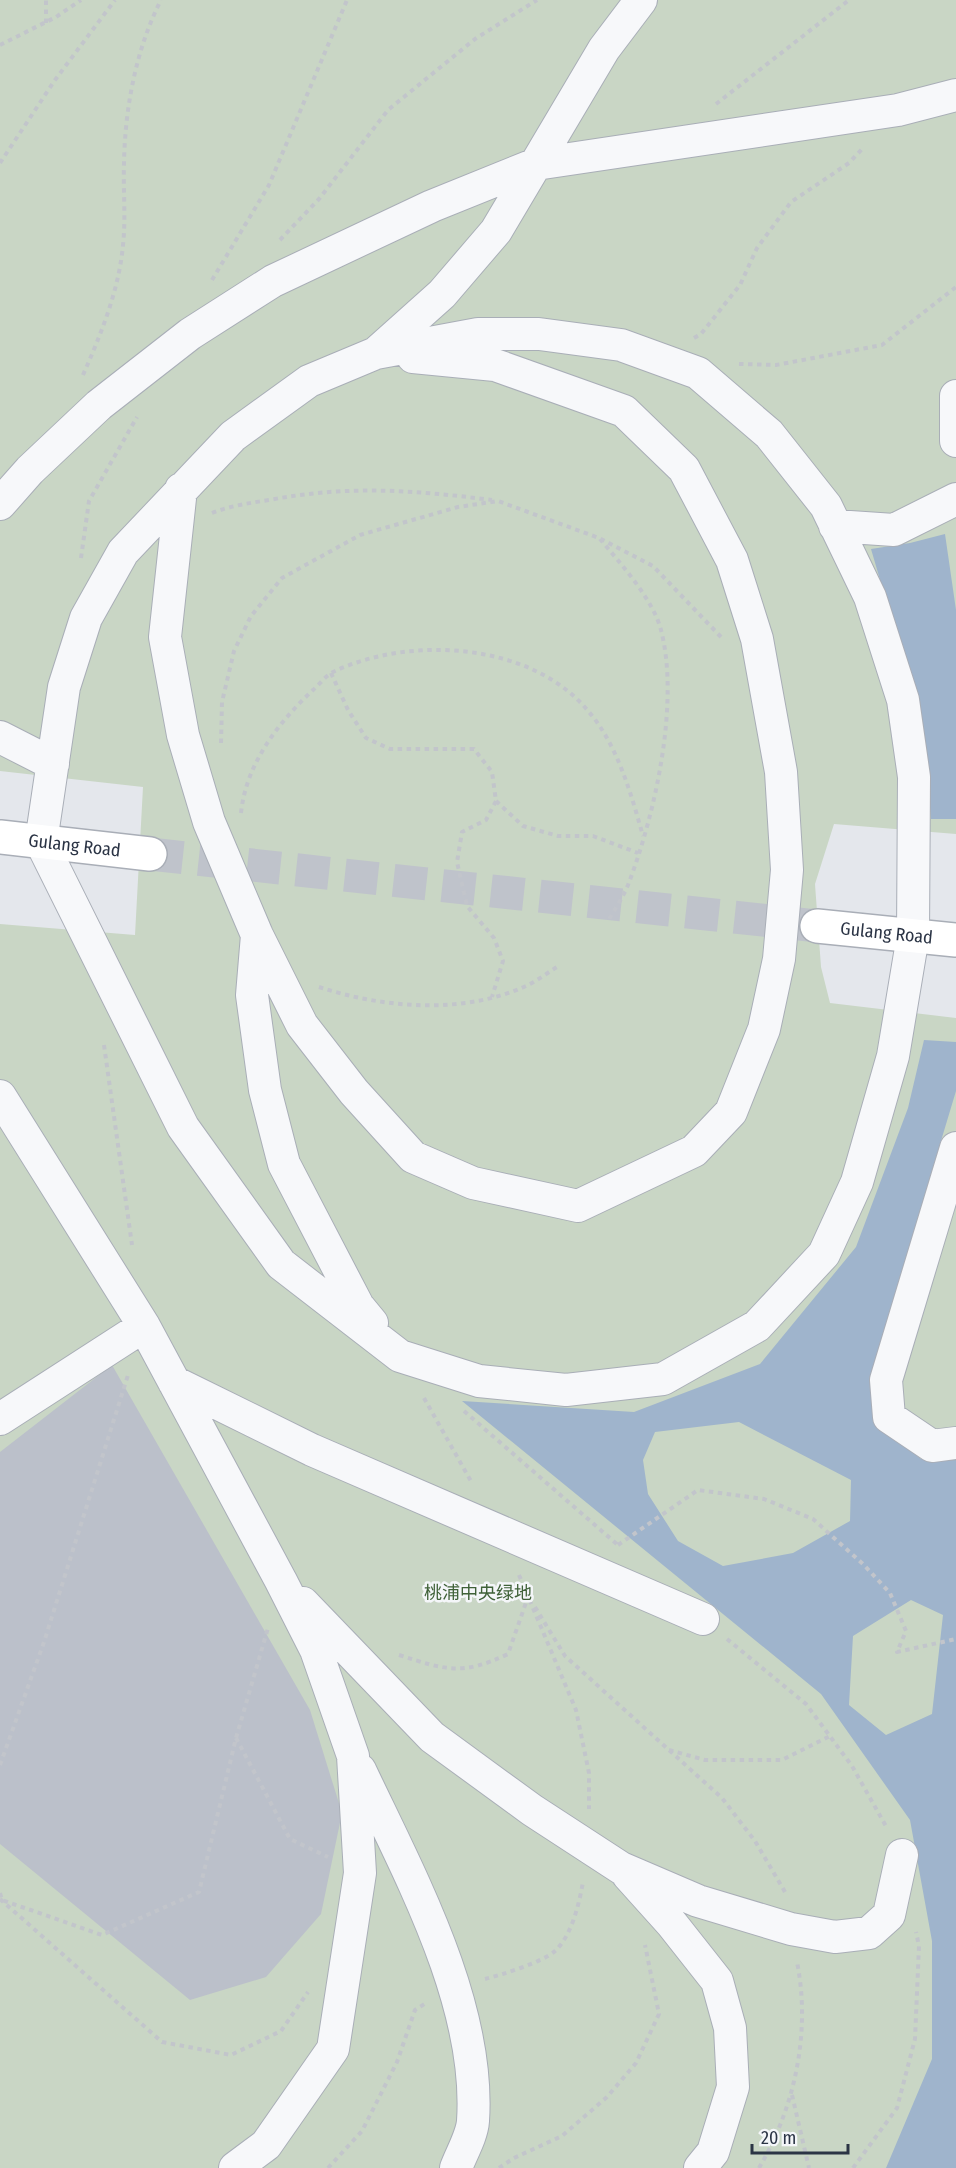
<svg xmlns="http://www.w3.org/2000/svg" width="956" height="2168" font-family="'Fira Sans Condensed','Noto Sans SC',sans-serif">
	<style>
		.green { fill: #c9d6c5 }
		.water { fill: #9fb4cc; fill-rule: evenodd }
		.building { fill: #bbc0ca }
		.lines { fill: none; stroke-linecap: round; stroke-linejoin: round }
		.secondary-tunnel { stroke: #bfc3cb; stroke-width: 33; stroke-dasharray: 33 16; stroke-linecap: butt }
		.minor-casing { stroke: #a9aeb7; stroke-width: 34 }
		.secondary-casing { stroke: #a9aeb7; stroke-width: 36 }
		.path { stroke: #c2c5cb; stroke-width: 4; stroke-dasharray: 4.5 4.5; stroke-linecap: butt }
		.minor { stroke: #f7f8fa; stroke-width: 32 }
		.secondary { stroke: #fff; stroke-width: 33 }
		.labels { text-anchor: middle; stroke-width: 5; stroke-linejoin: round; paint-order: stroke }
		.street-label { font-size: 18px; fill: #2b3445; stroke: #f4f6f9 }
		.park-label { font-size: 18px; fill: #3f6138; stroke: #f4f6f9 }
	</style>
	<rect width="100%" height="100%" fill="#e4e7ec"/>
	<path class="green" d="M 0,0 L 956,0 L 956,834 L 834,824 L 815,884 L 821,967 L 830,1003 L 956,1018 L 956,2168 L 0,2168 L 0,924 L 135,935 L 143,787 L 0,771 Z"/>
	<path class="water" d="M 945,534 L 956,610 L 956,819 L 931,819 L 926,758 L 917,706 L 871,549 L 910,543 Z
		M 924,1040 L 956,1042 L 956,1091 L 873,1367 L 880,1426 L 921,1459 L 956,1455 L 956,2168 L 886,2168 L 932,2059 L 932,1941 L 910,1820 L 821,1694 L 462,1401 L 634,1412 L 760,1364 L 856,1247 L 908,1108 ZM 739,1422 L 851,1480 L 850,1521 L 793,1553 L 723,1566 L 678,1541 L 648,1494 L 643,1460 L 655,1432 ZM 911,1600 L 943,1615 L 932,1714 L 886,1735 L 849,1705 L 853,1636 Z"/>
	<path class="building" d="M 112,1365 L 310,1710 L 342,1813 L 321,1914 L 266,1977 L 190,2000 L 0,1844 L 0,1452 Z"/>
	<g class="lines">
		<path class="secondary-tunnel" d="M 150,854 L 817,926"/>
		<defs>
			<path id="minor" d="M 376,353 L 478,334 L 539,334 L 621,345 L 698,373 L 769,434 L 826,506 L 870,597 L 903,700 L 914,777 L 913,936 L 893,1056 L 857,1182 L 824,1254 L 757,1326 L 663,1379 L 566,1390 L 479,1381 L 400,1356 L 281,1264 L 183,1127 L 41,842 L 64,687 L 86,618 L 123,552 L 233,436 L 309,381 L 376,353 L 442,294 L 496,231 L 604,49 L 641,0
				M 956,396 L 956,441
				M 181,489 L 165,637 L 183,735 L 209,822 L 257,935 L 302,1025 L 354,1092 L 413,1157 L 473,1183 L 578,1206 L 694,1151 L 731,1112 L 764,1029 L 779,959 L 787,870 L 781,772 L 757,639 L 732,560 L 684,469 L 624,411 L 495,365 L 413,357
				M 0,504 L 30,470 L 99,405 L 190,334 L 273,281 L 432,206 L 536,164 L 898,110 L 956,95
				M 835,526 L 894,530 L 956,499
				M 0,737 L 53,764
				M 257,935 L 252,995 L 265,1090 L 284,1164 L 358,1306 L 372,1323
				M 0,1096 L 144,1326 L 281,1581 L 316,1650 L 353,1756 L 360,1873 L 333,2049 L 266,2145 L 235,2168
				M 956,1148 L 886,1380 L 889,1417 L 932,1446 L 956,1443
				M 174,1382 L 312,1450 L 703,1619
				M 0,1419 L 144,1326
				M 303,1603 L 432,1737 L 532,1810 L 621,1868 L 698,1901 L 791,1929 L 835,1937 L 869,1933 L 889,1915 L 902,1855
				M 360,1770 C 409,1874 481,2004 473,2121 C 472,2136 461,2154 456,2168
				M 628,1875 L 672,1924 L 717,1981 L 730,2028 L 733,2087 L 713,2152 L 700,2168"/>
			<g id="secondary">
				<path id="s1" d="M 0,837 L 150,854"/>
				<path id="s2" d="M 817,926 L 956,940"/>
			</g>
		</defs>
		<use href="#minor" class="minor-casing"/>
		<use href="#secondary" class="secondary-casing"/>
		<path class="path" d="M 46,23 L 46,0
			M 0,45 L 56,17 L 81,0
			M 716,104 L 849,0
			M 0,163 L 55,80 L 115,0
			M 280,240 L 319,199 L 388,110 L 475,39 L 537,0
			M 212,280 L 269,185 L 347,0
			M 694,338 L 701,334 L 740,285 L 757,248 L 791,202 L 849,163 L 863,148
			M 739,364 L 776,365 L 882,345 L 956,287
			M 83,375 C 101,334 119,290 123,245 C 126,218 123,190 124,163 C 125,108 136,49 161,0
			M 212,513 C 230,506 249,503 269,500 C 348,485 413,490 492,500
			M 600,539 C 620,563 653,599 661,630 C 680,703 655,815 628,885 C 623,897 615,909 608,921
			M 81,558 L 89,501 L 137,417
			M 331,673 L 348,710 L 366,738 L 390,749 L 474,749 L 492,772 L 496,801 L 486,820 L 462,832 L 457,862 L 467,906 L 494,938 L 503,961 L 492,997
			M 221,743 L 222,702 L 234,651 L 251,616 L 282,578 L 360,535 L 458,507 L 498,501 L 599,538 L 653,566 L 721,637
			M 496,801 L 523,826 L 558,836 L 593,836 L 638,853
			M 241,813 C 246,764 278,723 313,690 C 319,685 325,676 333,672 C 410,635 532,642 589,712 C 618,746 631,794 643,836
			M 319,987 C 383,1008 462,1015 526,986 C 537,981 547,973 557,967
			M 104,1045 L 132,1245
			M 424,1398 L 472,1483
			M 464,1411 L 619,1546
			M 618,1545 L 698,1490 L 764,1499 L 813,1519 L 863,1564 L 890,1593 L 906,1631 L 897,1652 L 956,1639
			M 519,1575 L 576,1710 L 589,1773 L 589,1809
			M 535,1607 L 565,1656 L 722,1798 L 755,1841 L 785,1892
			M 727,1639 L 806,1704 L 852,1766 L 887,1828
			M 399,1655 C 446,1670 462,1676 508,1654 L 528,1597
			M 236,1738 L 290,1839 L 328,1857
			M 669,1750 L 705,1760 L 782,1760 L 830,1736
			M 0,1765 L 44,1642 L 128,1375
			M 0,1893 L 2,1900 L 102,1935 L 199,1892 L 236,1738 L 268,1628
			M 0,1899 L 162,2042 L 231,2055 L 281,2031 L 308,1992
			M 485,1979 C 501,1975 543,1962 555,1951 C 572,1935 579,1904 583,1882
			M 792,2095 L 809,2168
			M 328,2168 L 362,2131 L 397,2062 L 415,2010 L 426,2003
			M 499,2168 L 514,2158 L 562,2136 L 607,2097 L 636,2063 L 659,2014 L 645,1945
			M 759,2168 C 795,2107 811,2032 797,1962
			M 853,2168 L 897,2108 L 915,2039 L 919,1946 L 916,1932"/>
		<use href="#minor" class="minor"/>
		<use href="#secondary" class="secondary"/>
	</g>
	<g class="labels">
		<g class="street-label">
			<text dy="6" stroke="none"><textPath href="#s1" startOffset="75">Gulang Road</textPath></text>
			<text dy="6" stroke="none"><textPath href="#s2" startOffset="70">Gulang Road</textPath></text>
		</g>
		<g class="park-label">
			<text x="478" y="1599">桃浦中央绿地</text>
		</g>
	</g>
	<path d="M752 2144v9h96v-9" fill="none" stroke="#2b3445" stroke-width="3"/>
	<text x="761" y="2144" font-size="18" fill="#2b3445" stroke="#f4f6f9" stroke-width="4.5" paint-order="stroke">20 m</text>
</svg>
